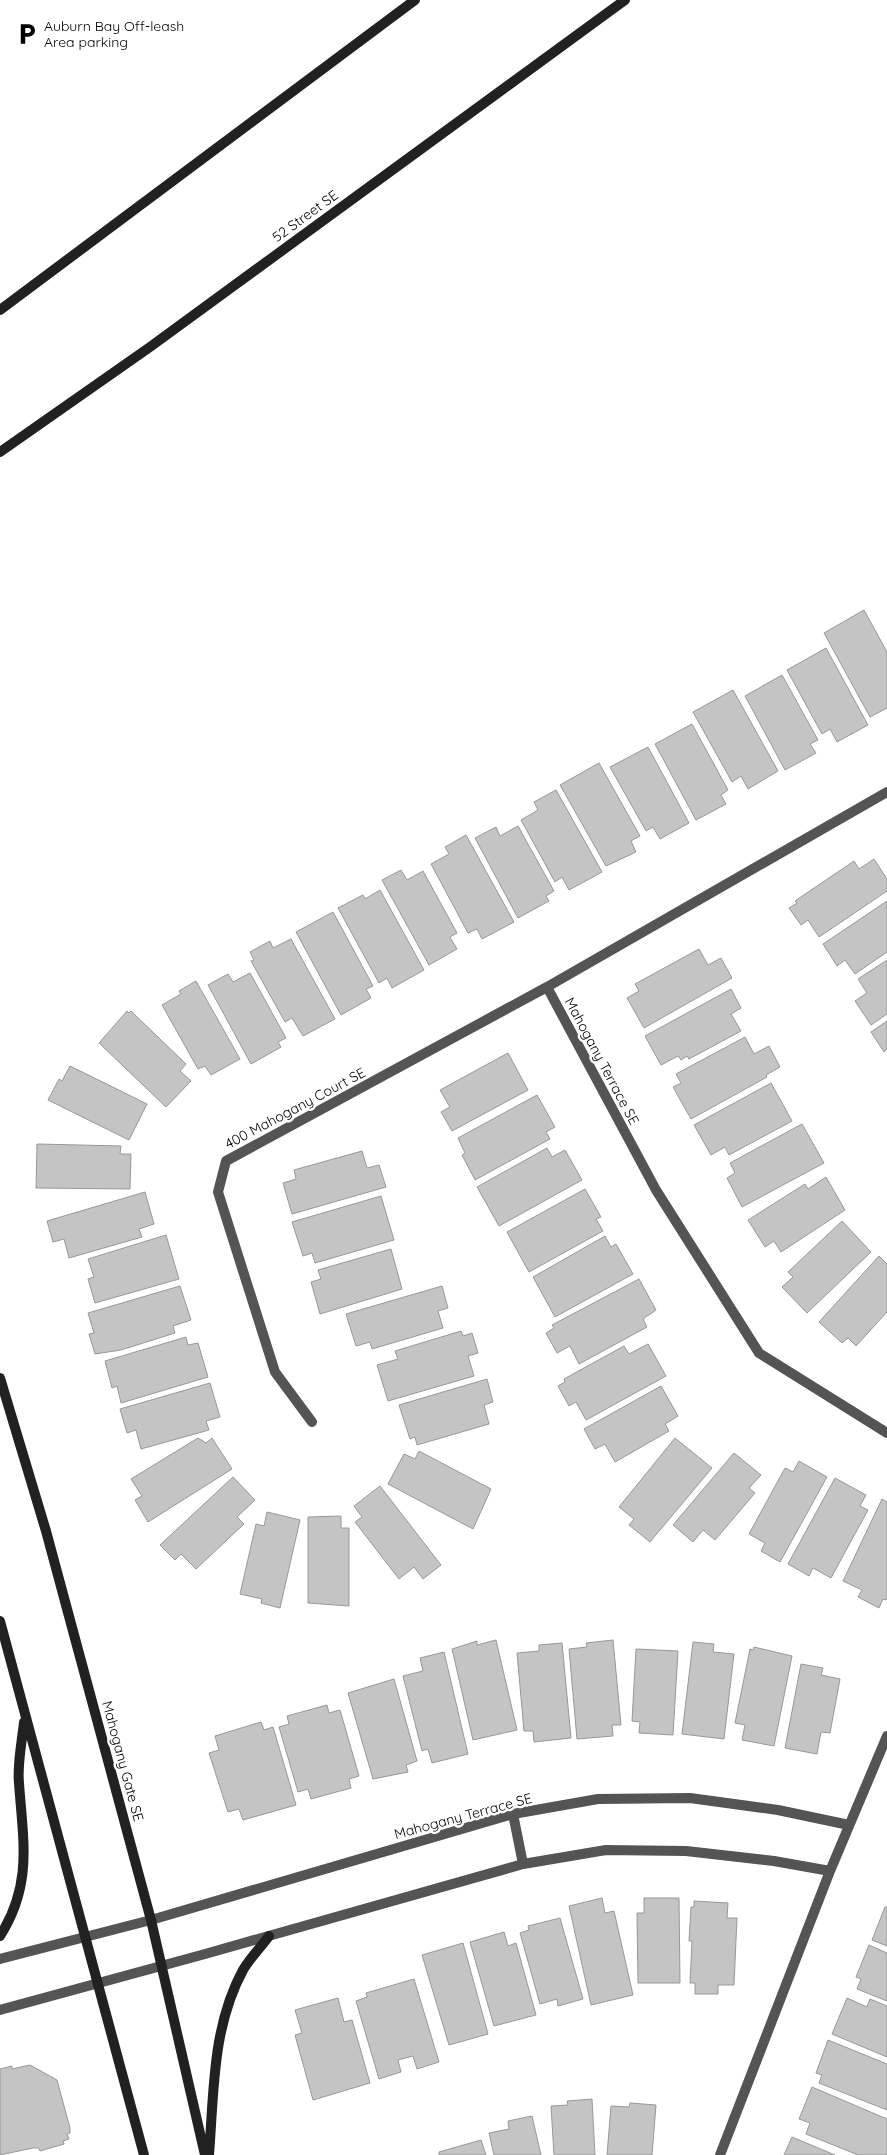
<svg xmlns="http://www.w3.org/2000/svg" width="887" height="2155" font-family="Quicksand,sans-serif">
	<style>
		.building { fill: #c4c4c4; stroke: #989898 }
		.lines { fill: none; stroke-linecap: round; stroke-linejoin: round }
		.street { stroke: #545454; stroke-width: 10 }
		.secondary { stroke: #212121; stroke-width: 10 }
		.labels { text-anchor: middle; stroke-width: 5; stroke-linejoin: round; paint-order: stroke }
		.poi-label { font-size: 14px; fill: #000; stroke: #fff; text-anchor: start }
		.street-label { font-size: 14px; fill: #000; stroke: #fff }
	</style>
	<rect width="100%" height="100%" fill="#fff"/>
	<path class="building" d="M 864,610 L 887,652 L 887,708 L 870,717 L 824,633 Z
		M 826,648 L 868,725 L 837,742 L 830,729 L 822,734 L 787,670 Z
		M 782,675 L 818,740 L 810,744 L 816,753 L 785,770 L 745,696 Z
		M 733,690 L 778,771 L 748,789 L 741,776 L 732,782 L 693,712 Z
		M 692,724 L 728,790 L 721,795 L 726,804 L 696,820 L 655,744 Z
		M 648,747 L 689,823 L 660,839 L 653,827 L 646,831 L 610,767 Z
		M 599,763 L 640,836 L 631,841 L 636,852 L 606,866 L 560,785 Z
		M 556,790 L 602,872 L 569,890 L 562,877 L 555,882 L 521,820 L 538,810 L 534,802 Z
		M 518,826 L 554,891 L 546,896 L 549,901 L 518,918 L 475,838 L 496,827 L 500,836 Z
		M 466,835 L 514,922 L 482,939 L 477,929 L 468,933 L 431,864 L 449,854 L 445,847 Z
		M 874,859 L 887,879 L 887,891 L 819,937 L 808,920 L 801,925 L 789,908 L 797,903 L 795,901 L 854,861 L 859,869 Z
		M 401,870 L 407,880 L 423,871 L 457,933 L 450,937 L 457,949 L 429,965 L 382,880 Z
		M 380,890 L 424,970 L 392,988 L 387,978 L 379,983 L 338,908 L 363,895 L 365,899 Z
		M 887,901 L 887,952 L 855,974 L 845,960 L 837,966 L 823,944 Z
		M 333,912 L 373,986 L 366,989 L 371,998 L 341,1015 L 296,932 Z
		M 291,939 L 335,1019 L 303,1036 L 292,1018 L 285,1022 L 251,961 L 254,960 L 250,952 L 270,941 L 273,948 Z
		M 699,949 L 708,965 L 721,958 L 732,978 L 644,1028 L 627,998 L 639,991 L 635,984 Z
		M 887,960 L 887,1014 L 871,1025 L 855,1001 L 867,993 L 858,979 Z
		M 250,973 L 286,1038 L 278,1042 L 281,1047 L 251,1064 L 208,985 L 228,974 L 233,982 Z
		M 196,981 L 240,1059 L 211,1075 L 205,1066 L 198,1069 L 162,1005 L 181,994 L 179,991 Z
		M 731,989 L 741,1008 L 731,1014 L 741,1031 L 689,1059 L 687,1056 L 681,1060 L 678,1056 L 661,1065 L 645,1036 Z
		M 127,1011 L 129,1013 L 131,1011 L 186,1064 L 180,1071 L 191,1081 L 166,1107 L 99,1043 Z
		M 887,1021 L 887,1049 L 884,1052 L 871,1032 Z
		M 745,1037 L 754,1054 L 769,1046 L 780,1067 L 766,1075 L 767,1077 L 691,1119 L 673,1087 L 681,1083 L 676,1074 Z
		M 508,1053 L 528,1090 L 452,1131 L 441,1112 L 450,1107 L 440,1090 Z
		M 70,1066 L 147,1104 L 129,1140 L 48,1100 L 59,1079 L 62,1081 Z
		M 771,1083 L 792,1121 L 729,1155 L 725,1147 L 711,1155 L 694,1125 Z
		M 537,1095 L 555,1127 L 546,1132 L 550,1139 L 475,1180 L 462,1155 L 465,1153 L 458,1138 Z
		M 802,1124 L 824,1163 L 742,1207 L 727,1178 L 735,1173 L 730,1163 Z
		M 37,1144 L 121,1146 L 120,1154 L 131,1154 L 130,1189 L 36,1188 Z
		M 547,1148 L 552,1157 L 565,1150 L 582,1180 L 499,1226 L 477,1187 Z
		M 362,1151 L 367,1168 L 379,1165 L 386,1187 L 292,1214 L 283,1183 L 296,1179 L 294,1170 Z
		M 826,1177 L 845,1210 L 781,1252 L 774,1241 L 765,1247 L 748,1220 L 805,1184 L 808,1189 Z
		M 585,1189 L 601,1217 L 596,1219 L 603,1231 L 529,1272 L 507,1232 Z
		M 145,1192 L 154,1224 L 139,1229 L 142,1237 L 69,1258 L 64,1239 L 53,1242 L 47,1221 Z
		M 381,1196 L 394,1240 L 315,1263 L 312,1253 L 303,1256 L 292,1222 Z
		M 842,1221 L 871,1252 L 807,1313 L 782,1287 L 793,1277 L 788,1272 Z
		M 166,1235 L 179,1279 L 95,1303 L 88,1279 L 94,1277 L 88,1259 Z
		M 605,1236 L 611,1247 L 616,1244 L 633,1274 L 555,1317 L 533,1277 Z
		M 391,1249 L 402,1289 L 320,1314 L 311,1282 L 321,1279 L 318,1270 Z
		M 879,1256 L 887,1264 L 887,1312 L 856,1346 L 848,1338 L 842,1343 L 819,1322 Z
		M 639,1279 L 656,1310 L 643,1319 L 647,1327 L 579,1364 L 570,1346 L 557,1353 L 546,1333 L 554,1328 L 552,1325 Z
		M 180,1286 L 191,1320 L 173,1326 L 175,1333 L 121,1350 L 95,1354 L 89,1334 L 94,1333 L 88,1313 Z
		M 442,1286 L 448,1308 L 438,1311 L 443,1328 L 372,1349 L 370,1342 L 356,1346 L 346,1314 Z
		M 461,1331 L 463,1336 L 472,1333 L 478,1353 L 468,1356 L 474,1376 L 388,1401 L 377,1365 L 398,1359 L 395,1351 Z
		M 186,1337 L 188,1345 L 198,1343 L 208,1377 L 121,1403 L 117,1386 L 112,1388 L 105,1361 Z
		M 648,1344 L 666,1376 L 586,1420 L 576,1402 L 569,1406 L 558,1386 L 565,1382 L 564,1379 L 624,1346 L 629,1354 Z
		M 487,1379 L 493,1402 L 484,1405 L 489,1424 L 417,1445 L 415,1437 L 410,1439 L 399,1405 Z
		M 210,1383 L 220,1417 L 206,1421 L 209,1430 L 141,1449 L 136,1430 L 127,1433 L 120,1409 Z
		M 661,1386 L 678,1416 L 665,1424 L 669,1431 L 615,1462 L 605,1444 L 595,1449 L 584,1429 Z
		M 198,1438 L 206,1443 L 212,1438 L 232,1469 L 148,1522 L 135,1500 L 142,1496 L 131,1479 Z
		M 675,1438 L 712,1468 L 650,1542 L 629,1525 L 634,1519 L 619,1507 Z
		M 419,1451 L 491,1489 L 473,1529 L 388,1484 L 404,1454 L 415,1459 Z
		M 734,1453 L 761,1475 L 749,1488 L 755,1493 L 715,1540 L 703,1530 L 693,1542 L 673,1525 Z
		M 799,1461 L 827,1477 L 780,1562 L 761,1551 L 765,1543 L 749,1534 L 785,1468 L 793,1472 Z
		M 233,1477 L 255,1500 L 237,1517 L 244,1524 L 196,1569 L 181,1554 L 175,1560 L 160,1545 Z
		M 835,1478 L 866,1495 L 860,1506 L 868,1510 L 831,1578 L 813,1568 L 809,1576 L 788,1564 Z
		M 380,1486 L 441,1565 L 423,1579 L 414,1567 L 399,1579 L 355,1522 L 362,1517 L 354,1506 Z
		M 882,1499 L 887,1502 L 887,1598 L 886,1600 L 883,1599 L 879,1608 L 858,1597 L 862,1590 L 843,1581 Z
		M 267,1512 L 300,1520 L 280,1608 L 261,1603 L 262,1599 L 240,1594 L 256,1524 L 264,1526 Z
		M 341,1516 L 341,1528 L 349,1528 L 349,1606 L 308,1603 L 308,1517 Z
		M 496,1640 L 517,1730 L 473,1740 L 452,1649 L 477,1641 L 477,1645 Z
		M 613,1640 L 621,1725 L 612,1725 L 613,1736 L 577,1739 L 569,1649 L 587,1647 L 586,1643 Z
		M 693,1642 L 714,1644 L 713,1652 L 734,1654 L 724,1739 L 682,1734 Z
		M 562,1643 L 571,1738 L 534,1742 L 533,1731 L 524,1731 L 517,1653 L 539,1651 L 539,1645 Z
		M 754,1647 L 792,1656 L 774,1746 L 742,1740 L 745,1725 L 735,1723 L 750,1649 L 753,1650 Z
		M 636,1649 L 678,1651 L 673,1735 L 639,1733 L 640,1722 L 632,1721 Z
		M 444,1652 L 468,1754 L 432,1763 L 428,1749 L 422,1751 L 403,1676 L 423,1671 L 420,1658 Z
		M 801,1664 L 823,1668 L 821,1675 L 840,1679 L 830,1733 L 821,1732 L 817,1754 L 785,1748 Z
		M 394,1679 L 417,1761 L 406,1765 L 408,1772 L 373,1779 L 348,1693 Z
		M 327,1705 L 329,1713 L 340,1710 L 359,1776 L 349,1779 L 351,1788 L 311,1799 L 308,1789 L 298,1792 L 279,1727 L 289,1724 L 287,1716 Z
		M 261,1722 L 264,1730 L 273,1727 L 296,1805 L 243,1820 L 239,1809 L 228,1812 L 209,1753 L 219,1750 L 215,1736 Z
		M 602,1898 L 605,1913 L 614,1911 L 633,1995 L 591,2005 L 569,1906 Z
		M 644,1898 L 679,1898 L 680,1983 L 638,1983 L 637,1913 L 644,1913 Z
		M 694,1901 L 728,1903 L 727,1918 L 737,1918 L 734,1985 L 718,1985 L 718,1994 L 695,1994 L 695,1983 L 690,1983 L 692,1941 L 689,1941 L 691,1907 L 694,1907 Z
		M 885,1907 L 887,1907 L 887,1946 L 872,1940 Z
		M 560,1918 L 583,1999 L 558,2006 L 557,1999 L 540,2004 L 520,1933 L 529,1930 L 528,1926 Z
		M 504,1932 L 508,1946 L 516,1943 L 536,2015 L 494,2026 L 470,1942 Z
		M 463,1943 L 488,2034 L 449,2045 L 422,1955 Z
		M 869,1945 L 887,1953 L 887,2001 L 857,1989 L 861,1979 L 856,1977 Z
		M 414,1979 L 439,2062 L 417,2069 L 413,2056 L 398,2060 L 401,2072 L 379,2079 L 356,2001 L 367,1997 L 366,1993 Z
		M 338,1998 L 344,2022 L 352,2020 L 370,2083 L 313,2100 L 295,2035 L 302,2033 L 295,2010 Z
		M 847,1998 L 867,2007 L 870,1999 L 887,2006 L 887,2057 L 832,2034 Z
		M 828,2040 L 887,2064 L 887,2110 L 819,2083 L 822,2075 L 816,2073 Z
		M 30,2065 L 57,2080 L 70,2128 L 70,2133 L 67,2134 L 69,2139 L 63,2141 L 64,2144 L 40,2151 L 39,2148 L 33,2148 L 0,2155 L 0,2069 L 12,2066 L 12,2069 Z
		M 812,2087 L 887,2119 L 887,2155 L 858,2155 L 806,2134 L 810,2123 L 799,2119 Z
		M 592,2099 L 595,2155 L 554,2155 L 551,2106 L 568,2105 L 567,2101 Z
		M 630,2103 L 656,2105 L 652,2155 L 607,2155 L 611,2106 L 629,2107 Z
		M 532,2116 L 541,2155 L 494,2155 L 489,2133 L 509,2129 L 508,2121 Z
		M 792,2137 L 835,2155 L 784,2155 Z
		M 481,2140 L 486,2155 L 439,2155 L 439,2152 Z"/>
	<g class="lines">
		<path class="street" d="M 887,792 L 547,987 L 656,1190 L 759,1353 L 887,1433
			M 312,1422 L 275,1372 L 218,1192 L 226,1161 L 547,987
			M 513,1814 L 523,1864
			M 0,1959 L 151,1920 L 513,1814 L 598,1799 L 690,1798 L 778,1810 L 849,1825
			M 0,2010 L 205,1954 L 523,1864 L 606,1850 L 686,1851 L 774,1861 L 830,1871
			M 720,2155 L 830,1871 L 887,1736"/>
		<path class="secondary" d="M 0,310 L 415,0
			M 0,452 L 150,347 L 625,0
			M 0,1378 L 46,1531 L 151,1920 L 205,2155
			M 0,1621 L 144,2155
			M 0,1936 C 33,1884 23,1841 19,1783 C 17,1764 22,1742 24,1722
			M 209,2155 C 214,2092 212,2027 243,1970 C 250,1958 261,1947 269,1936"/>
	</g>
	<defs>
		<symbol id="parking-bare" viewBox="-9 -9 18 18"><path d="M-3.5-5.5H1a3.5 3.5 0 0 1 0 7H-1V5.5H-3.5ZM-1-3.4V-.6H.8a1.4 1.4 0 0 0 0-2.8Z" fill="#000" stroke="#fff" stroke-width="2.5" paint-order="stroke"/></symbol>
	</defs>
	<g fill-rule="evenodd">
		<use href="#parking-bare" x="11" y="18" width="32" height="32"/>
	</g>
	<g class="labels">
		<g class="poi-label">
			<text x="44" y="31">Auburn Bay Off-leash<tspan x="44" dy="16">Area parking</tspan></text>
		</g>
		<g class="street-label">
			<text transform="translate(305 216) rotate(-36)" y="5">52 Street SE</text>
			<text transform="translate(602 1061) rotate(62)" y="5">Mahogany Terrace SE</text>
			<text transform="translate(295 1108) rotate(-28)" y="5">400 Mahogany Court SE</text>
			<text transform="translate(123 1761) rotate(75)" y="5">Mahogany Gate SE</text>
			<text transform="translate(463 1816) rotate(-15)" y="5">Mahogany Terrace SE</text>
		</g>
	</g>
</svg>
